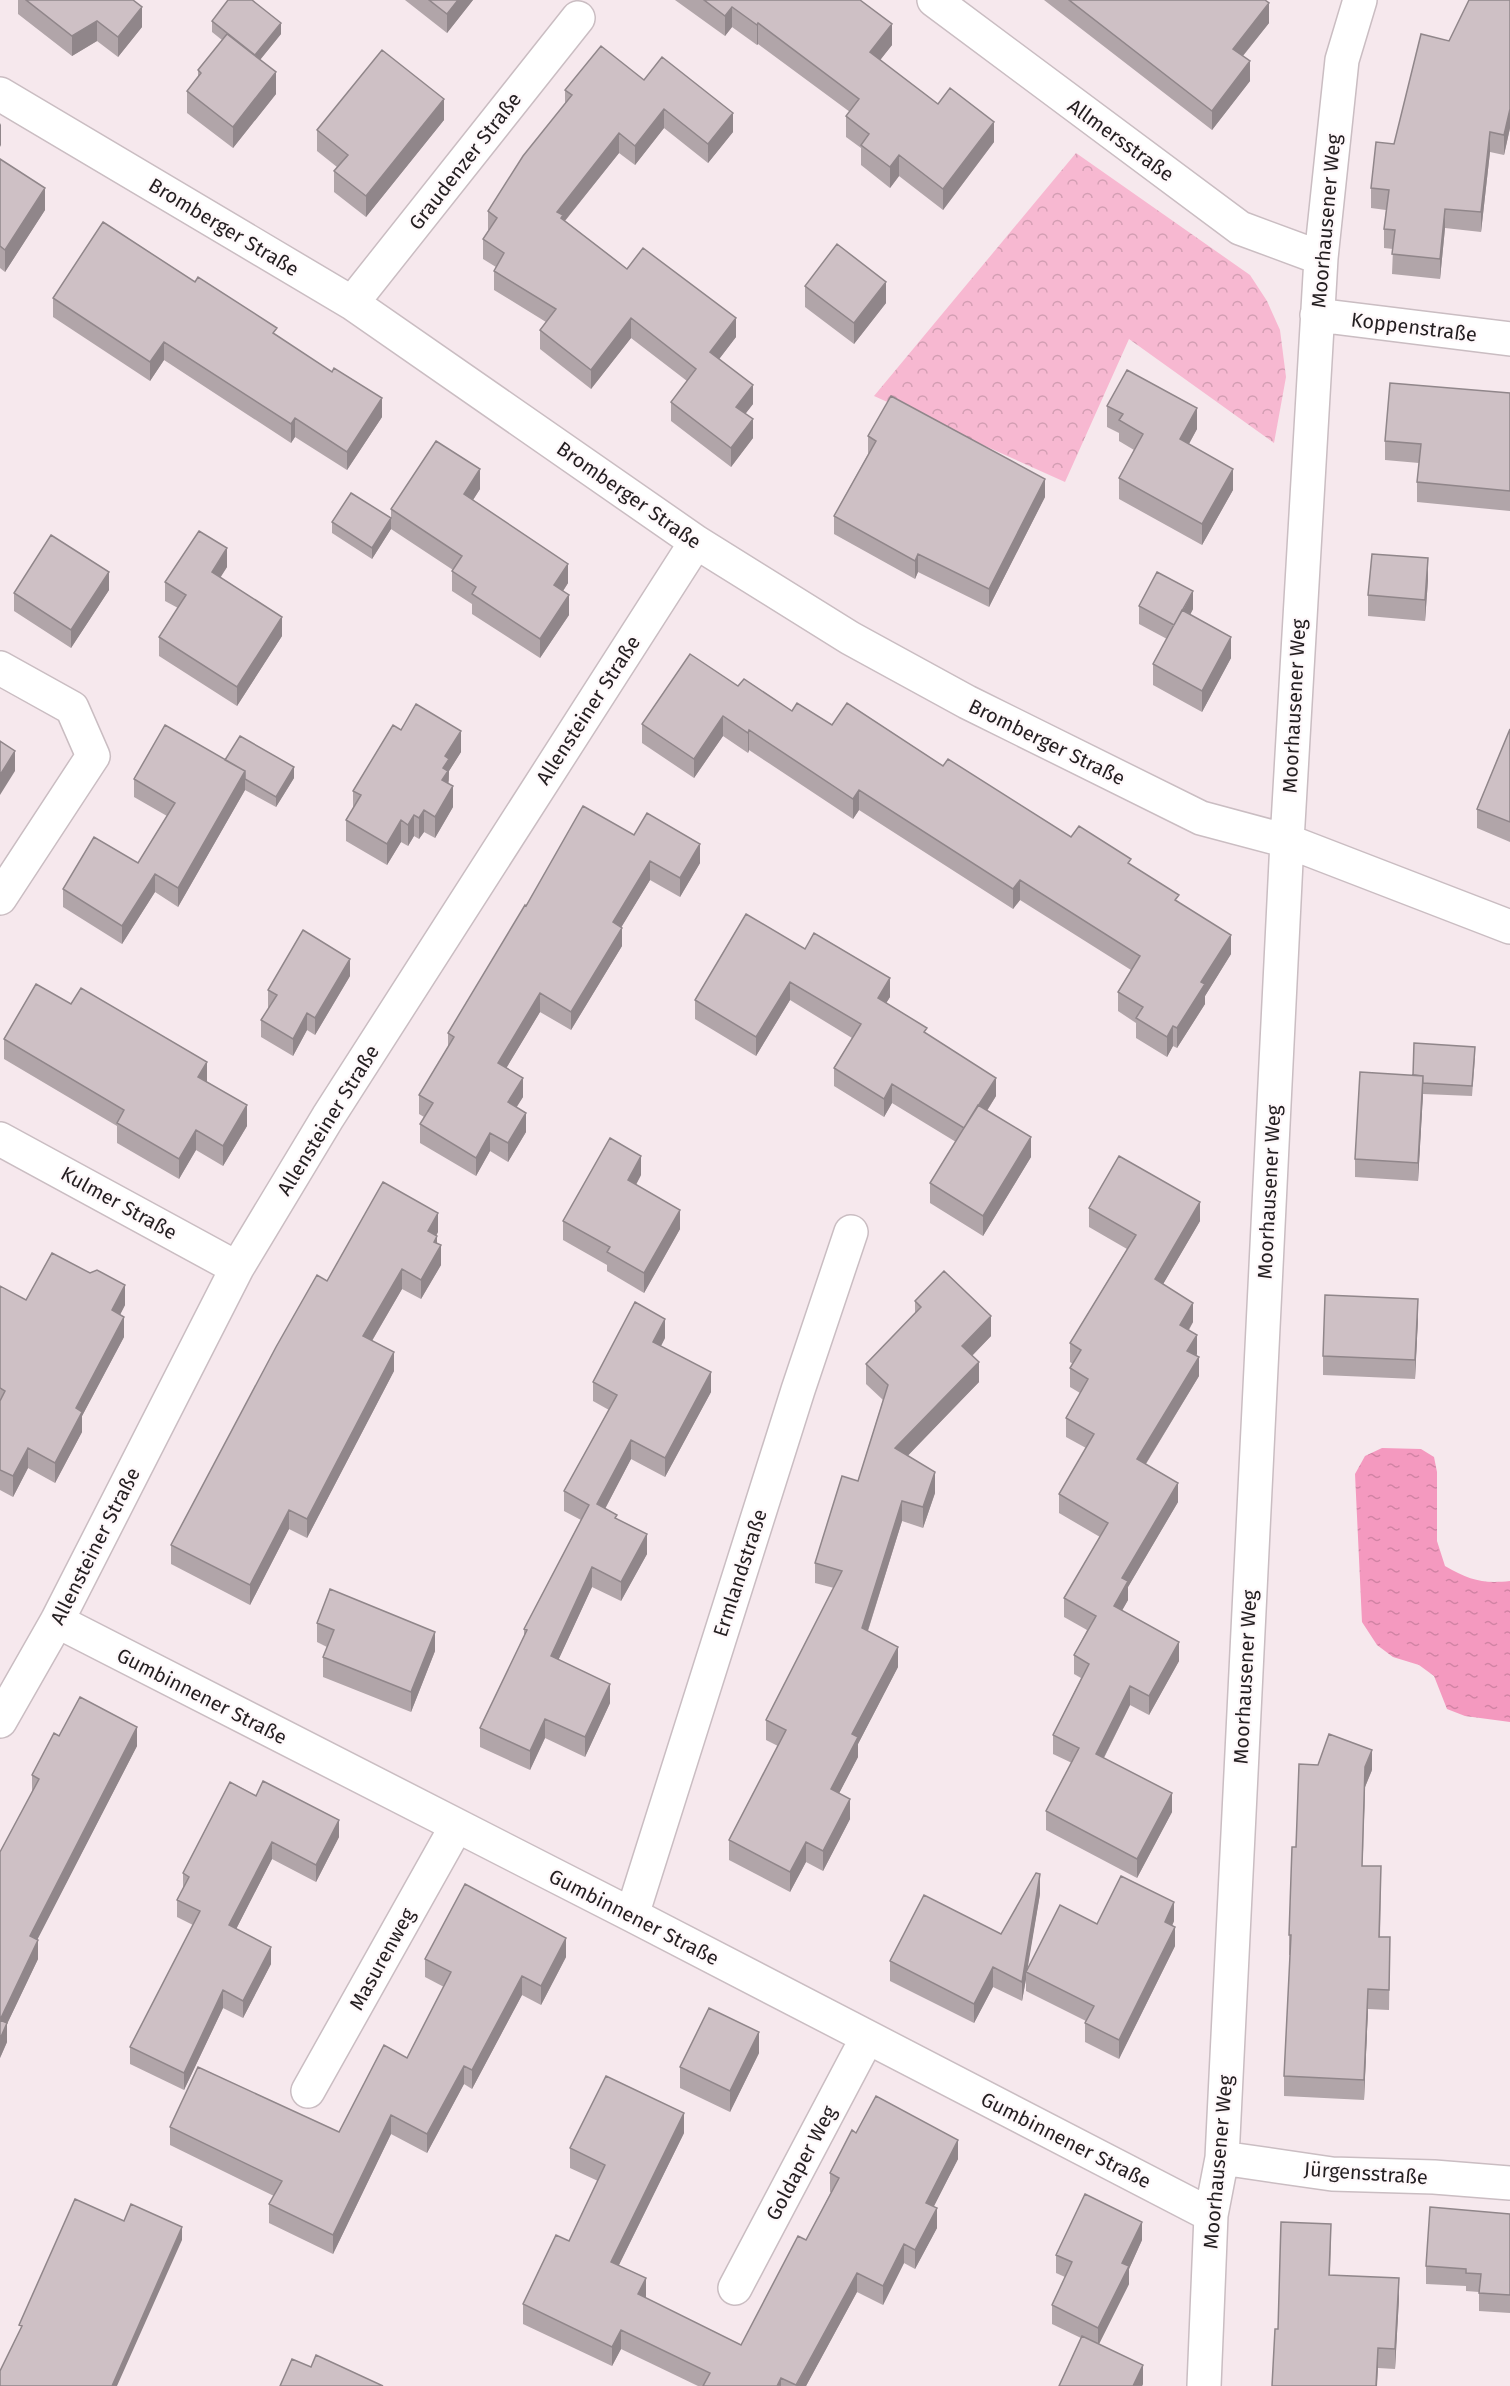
<svg xmlns="http://www.w3.org/2000/svg" width="1510" height="2386" font-family="'Fira Sans',sans-serif">
	<style>
		.park { fill: url(#park-crowns) }
		.water { fill: url(#water-ripples) }
		.lines { fill: none; stroke-linecap: round; stroke-linejoin: round }
		.minor-casing { stroke: #cabdc2; stroke-width: 36 }
		.minor { stroke: #fff; stroke-width: 33 }
		.wall { fill: #b1a5a9 }
		.shaded-wall { fill: #90868a }
		.building { fill: #cec0c5; stroke: #90868a; stroke-width: 1.5 }
		.labels { text-anchor: middle; stroke-width: 4.5; stroke-linejoin: round; paint-order: stroke }
		.street-label { font-size: 20px; fill: #231e20; stroke: #fef8fa }
	</style>
	<defs>
		<pattern id="park-crowns" width="20" height="18" patternUnits="userSpaceOnUse" patternTransform="scale(1.5)"><rect width="20" height="18" fill="#f7b8d1"/><path d="M2 6a3 3 0 1 1 6 0M12 15a3 3 0 1 1 6 0" fill="none" stroke="#d39eb3"/></pattern>
		<pattern id="water-ripples" width="26" height="14" patternUnits="userSpaceOnUse" patternTransform="scale(1.5)"><rect width="26" height="14" fill="#f499bf"/><path d="M2 4q2-2 4 0t4 0M15 11q2-2 4 0t4 0" fill="none" stroke="#d183a4"/></pattern>
	</defs>
	<rect width="100%" height="100%" fill="#f6e8ed"/>
	<path class="park" d="M 1076,153 L 1250,275 L 1267,301 L 1280,330 L 1286,377 L 1274,443 L 1129,339 L 1065,482 L 874,396 Z"/>
	<path class="water" d="M 1382,1448 L 1421,1449 L 1434,1457 L 1437,1472 L 1437,1541 L 1445,1566 C 1470,1580 1482,1584 1510,1581 L 1510,1722 L 1465,1716 L 1447,1709 L 1434,1676 L 1419,1665 L 1393,1657 L 1377,1645 L 1362,1622 L 1355,1474 L 1365,1456 Z"/>
	<g class="lines">
		<defs>
			<path id="minor" d="M 934,0 L 1240,228 L 1321,258
				M 0,94 L 352,303 L 696,542 L 850,638 L 967,702 L 1201,818 L 1287,841 L 1510,927
				M 352,303 L 578,18
				M 1317,315 L 1510,339
				M 0,668 L 72,708 L 93,756 L 0,898
				M 0,1139 L 237,1268
				M 57,1621 L 632,1915 L 1211,2215
				M 0,1721 L 57,1621 L 237,1268 L 328,1117 L 696,542
				M 632,1915 L 798,1390 L 851,1232
				M 308,2091 L 456,1827
				M 1222,2158 L 1332,2174 L 1434,2177 L 1510,2183
				M 735,2288 L 867,2038
				M 1204,2386 L 1211,2215 L 1222,2158 L 1287,841 L 1321,258 L 1342,60 L 1360,0"/>
		</defs>
		<use href="#minor" class="minor-casing"/>
		<use href="#minor" class="minor"/>
	</g>
	<path class="wall" d="M 18,0 L 133,0 L 142,27 L 118,57 L 97,41 L 72,56 L 18,14 Z
		M 405,0 L 473,0 L 447,33 Z
		M 675,0 L 860,0 L 892,45 L 880,60 L 938,104 L 994,142 L 943,210 L 899,176 L 890,188 L 861,165 L 861,148 L 846,137 L 846,116 L 850,112 L 758,44 L 757,45 L 732,27 L 725,36 Z
		M 1044,0 L 1265,0 L 1269,23 L 1243,56 L 1250,81 L 1212,130 Z
		M 1510,0 L 1510,128 L 1504,155 L 1490,152 L 1481,232 L 1445,228 L 1440,279 L 1392,274 L 1393,249 L 1384,248 L 1384,229 L 1386,210 L 1371,208 L 1371,188 L 1449,41 Z
		M 212,21 L 281,34 L 260,60 L 276,94 L 233,148 L 187,113 L 187,91 L 198,78 L 198,70 L 222,40 L 212,32 Z
		M 644,80 L 733,132 L 708,163 L 664,128 L 635,165 L 619,153 L 565,221 L 627,269 L 736,337 L 719,359 L 753,404 L 745,414 L 753,438 L 731,467 L 671,421 L 671,402 L 687,381 L 631,338 L 591,389 L 540,349 L 540,330 L 546,322 L 494,290 L 494,271 L 496,267 L 483,259 L 483,239 L 488,231 L 488,211 L 565,104 L 565,90 Z
		M 444,120 L 366,217 L 334,192 L 334,171 L 337,167 L 317,151 L 317,130 Z
		M 0,159 L 45,210 L 5,272 L 0,268 Z
		M 805,286 L 886,303 L 854,344 L 805,307 Z
		M 53,298 L 277,335 L 382,417 L 347,470 L 295,437 L 291,443 L 164,360 L 150,381 L 53,317 Z
		M 1510,393 L 1510,511 L 1417,502 L 1417,482 L 1419,463 L 1385,460 L 1385,441 Z
		M 1107,406 L 1197,429 L 1189,444 L 1233,490 L 1202,545 L 1119,499 L 1119,478 L 1134,450 L 1119,441 L 1119,433 L 1107,427 Z
		M 868,436 L 1045,497 L 989,607 L 918,572 L 915,579 L 834,534 L 834,516 L 868,454 Z
		M 480,489 L 473,500 L 568,583 L 563,591 L 569,615 L 540,658 L 472,614 L 472,604 L 452,591 L 452,571 L 453,570 L 391,529 L 372,559 L 332,533 L 332,522 L 391,518 L 391,509 Z
		M 227,567 L 220,577 L 282,636 L 237,706 L 159,656 L 159,637 L 178,608 L 165,601 L 165,582 Z
		M 1428,580 L 1425,621 L 1368,616 L 1368,595 Z
		M 109,590 L 71,648 L 14,611 L 14,593 Z
		M 1139,606 L 1193,609 L 1190,615 L 1231,658 L 1202,712 L 1153,685 L 1153,664 L 1167,639 L 1139,624 Z
		M 738,686 L 792,711 L 943,766 L 1071,837 L 1131,865 L 1179,902 L 1231,954 L 1205,996 L 1205,1004 L 1177,1048 L 1173,1046 L 1167,1057 L 1136,1038 L 1136,1023 L 1118,1011 L 1118,992 L 1131,970 L 1020,900 L 1013,909 L 859,810 L 853,819 L 749,750 L 748,753 L 723,736 L 694,778 L 642,743 L 642,724 Z
		M 1510,729 L 1510,842 L 1477,828 L 1477,809 Z
		M 401,730 L 461,752 L 449,771 L 449,780 L 448,783 L 453,807 L 435,838 L 424,832 L 419,839 L 414,836 L 408,846 L 401,842 L 387,865 L 346,841 L 346,820 L 353,808 L 353,791 Z
		M 225,760 L 294,778 L 276,807 L 245,790 L 178,907 L 155,892 L 122,944 L 63,907 L 63,889 L 138,863 L 167,816 L 134,797 L 134,779 Z
		M 634,835 L 700,863 L 680,897 L 650,880 L 621,927 L 622,946 L 571,1030 L 540,1012 L 506,1068 L 523,1097 L 516,1107 L 526,1132 L 508,1162 L 490,1151 L 476,1176 L 420,1143 L 420,1124 L 424,1117 L 419,1114 L 419,1095 L 448,1047 L 448,1033 L 526,906 Z
		M 805,949 L 890,997 L 886,1003 L 927,1034 L 996,1096 L 987,1111 L 1031,1157 L 983,1236 L 930,1203 L 930,1183 L 956,1142 L 892,1103 L 884,1117 L 834,1086 L 834,1068 L 852,1038 L 790,1000 L 756,1056 L 695,1019 L 695,1000 Z
		M 350,976 L 315,1035 L 307,1030 L 293,1056 L 261,1037 L 261,1020 L 269,1008 L 268,1007 L 268,990 Z
		M 71,1004 L 207,1082 L 247,1126 L 223,1166 L 196,1150 L 179,1179 L 117,1143 L 117,1126 L 4,1059 L 4,1039 Z
		M 1475,1058 L 1472,1096 L 1423,1094 L 1418,1181 L 1355,1177 L 1355,1159 L 1413,1075 Z
		M 641,1175 L 636,1185 L 680,1229 L 644,1293 L 607,1271 L 607,1265 L 563,1240 L 563,1221 Z
		M 1089,1208 L 1200,1221 L 1163,1284 L 1193,1322 L 1189,1330 L 1197,1354 L 1196,1356 L 1199,1376 L 1146,1464 L 1178,1502 L 1128,1587 L 1128,1600 L 1122,1610 L 1179,1661 L 1149,1715 L 1130,1705 L 1104,1758 L 1172,1812 L 1137,1878 L 1046,1830 L 1046,1811 L 1072,1763 L 1053,1754 L 1053,1735 L 1081,1678 L 1074,1674 L 1074,1655 L 1087,1630 L 1064,1617 L 1064,1598 L 1100,1537 L 1059,1513 L 1059,1494 L 1086,1448 L 1066,1437 L 1066,1418 L 1080,1393 L 1070,1387 L 1070,1368 L 1073,1364 L 1070,1362 L 1070,1343 L 1127,1249 L 1089,1227 Z
		M 438,1232 L 436,1236 L 437,1243 L 441,1265 L 421,1299 L 402,1289 L 372,1341 L 394,1371 L 307,1538 L 289,1529 L 250,1605 L 171,1564 L 171,1545 L 327,1281 Z
		M 0,1286 L 26,1300 L 125,1305 L 120,1315 L 124,1337 L 82,1416 L 82,1432 L 55,1483 L 28,1468 L 13,1497 L 0,1490 Z
		M 915,1301 L 991,1336 L 972,1356 L 979,1382 L 907,1456 L 935,1493 L 923,1528 L 902,1521 L 868,1631 L 898,1667 L 858,1744 L 858,1757 L 839,1793 L 850,1819 L 823,1871 L 806,1862 L 790,1892 L 729,1860 L 729,1840 L 778,1746 L 766,1740 L 766,1720 L 834,1588 L 815,1583 L 815,1563 L 858,1481 L 883,1400 L 866,1384 L 866,1364 L 915,1314 Z
		M 1418,1318 L 1415,1379 L 1323,1375 L 1323,1356 Z
		M 665,1338 L 661,1346 L 711,1392 L 665,1477 L 631,1459 L 605,1509 L 617,1519 L 647,1554 L 621,1601 L 592,1587 L 558,1660 L 610,1703 L 585,1757 L 545,1738 L 530,1770 L 480,1747 L 480,1728 L 524,1636 L 524,1629 L 581,1520 L 564,1511 L 564,1491 L 609,1410 L 593,1401 L 593,1382 Z
		M 317,1623 L 435,1651 L 411,1712 L 323,1677 L 323,1657 L 327,1647 L 317,1642 Z
		M 59,1736 L 137,1746 L 37,1939 L 38,1959 L 7,2024 L 7,2042 L 0,2058 L 32,1791 L 32,1775 Z
		M 1372,1770 L 1365,1787 L 1362,1866 L 1381,1886 L 1380,1937 L 1390,1937 L 1389,2010 L 1368,2009 L 1364,2100 L 1284,2096 L 1284,2076 L 1290,1955 L 1289,1955 L 1289,1935 L 1296,1847 Z
		M 230,1782 L 339,1837 L 316,1882 L 272,1859 L 236,1929 L 271,1964 L 243,2018 L 223,2008 L 184,2090 L 130,2064 L 130,2047 L 193,1925 L 177,1917 L 177,1900 L 183,1889 L 183,1873 Z
		M 1040,1894 L 1027,1968 L 1097,1924 L 1174,1921 L 1172,1926 L 1175,1946 L 1119,2059 L 1085,2042 L 1085,2023 L 1086,2021 L 1026,1991 L 1026,1979 L 1022,2001 L 993,1987 L 974,2023 L 890,1981 L 890,1961 L 1001,1934 Z
		M 566,1957 L 541,2005 L 522,1995 L 472,2089 L 464,2084 L 427,2153 L 391,2134 L 333,2254 L 269,2223 L 269,2204 L 274,2196 L 170,2145 L 170,2127 L 339,2132 L 407,2058 L 444,1987 L 425,1977 L 425,1959 Z
		M 759,2053 L 730,2112 L 680,2088 L 680,2067 Z
		M 684,2133 L 619,2265 L 645,2298 L 741,2345 L 806,2240 L 831,2192 L 830,2192 L 830,2173 L 856,2133 L 958,2159 L 933,2207 L 937,2228 L 915,2269 L 904,2263 L 883,2305 L 857,2292 L 806,2386 L 698,2386 L 621,2349 L 612,2366 L 523,2324 L 523,2304 L 569,2241 L 598,2181 L 570,2168 L 570,2148 Z
		M 1510,2214 L 1510,2313 L 1479,2311 L 1479,2292 L 1466,2291 L 1466,2286 L 1426,2284 L 1426,2266 Z
		M 1142,2240 L 1129,2269 L 1129,2284 L 1099,2344 L 1143,2384 L 1142,2386 L 1059,2386 L 1081,2338 L 1052,2324 L 1052,2305 L 1065,2277 L 1056,2273 L 1056,2255 Z
		M 1331,2243 L 1330,2275 L 1399,2298 L 1395,2369 L 1378,2368 L 1278,2329 Z"/>
	<path class="shaded-wall" d="M 458,0 L 473,0 L 447,33 L 447,14 Z
		M 1269,3 L 1269,23 L 1233,68 L 1233,49 Z
		M 142,7 L 142,27 L 118,57 L 118,37 Z
		M 732,7 L 732,27 L 725,36 L 725,16 Z
		M 97,21 L 97,41 L 72,56 L 72,36 Z
		M 281,23 L 281,34 L 255,66 L 255,55 Z
		M 758,23 L 758,44 L 757,45 L 757,25 Z
		M 892,24 L 892,45 L 870,73 L 870,52 Z
		M 1250,61 L 1250,81 L 1212,130 L 1212,111 Z
		M 276,72 L 276,94 L 233,148 L 233,127 Z
		M 444,99 L 444,120 L 366,217 L 366,196 Z
		M 664,109 L 664,128 L 635,165 L 635,146 Z
		M 1510,109 L 1510,128 L 1504,155 L 1504,135 Z
		M 733,113 L 733,132 L 708,163 L 708,144 Z
		M 994,122 L 994,142 L 943,210 L 943,189 Z
		M 1,123 L 1,145 L 0,147 L 0,125 Z
		M 1490,132 L 1490,152 L 1481,232 L 1481,212 Z
		M 619,133 L 619,153 L 563,223 L 557,212 Z
		M 899,155 L 899,176 L 890,188 L 890,167 Z
		M 45,188 L 45,210 L 5,272 L 5,250 Z
		M 1445,209 L 1445,228 L 1440,279 L 1440,259 Z
		M 886,282 L 886,303 L 854,344 L 854,323 Z
		M 631,318 L 631,338 L 591,389 L 591,370 Z
		M 736,318 L 736,337 L 710,371 L 710,352 Z
		M 164,342 L 164,360 L 150,381 L 150,362 Z
		M 753,385 L 753,404 L 736,426 L 736,407 Z
		M 382,398 L 382,417 L 347,470 L 347,452 Z
		M 1197,408 L 1197,429 L 1180,460 L 1180,439 Z
		M 295,418 L 295,437 L 291,443 L 291,424 Z
		M 753,419 L 753,438 L 731,467 L 731,448 Z
		M 480,469 L 480,489 L 464,514 L 464,494 Z
		M 1233,469 L 1233,490 L 1202,545 L 1202,524 Z
		M 1045,479 L 1045,497 L 989,607 L 989,589 Z
		M 391,518 L 391,529 L 372,559 L 372,548 Z
		M 227,548 L 227,567 L 212,591 L 212,572 Z
		M 918,554 L 918,572 L 915,579 L 915,561 Z
		M 1428,558 L 1428,580 L 1425,621 L 1425,600 Z
		M 568,564 L 568,583 L 554,605 L 554,585 Z
		M 109,572 L 109,590 L 71,648 L 71,630 Z
		M 1193,591 L 1193,609 L 1175,643 L 1175,625 Z
		M 569,595 L 569,615 L 540,658 L 540,639 Z
		M 282,617 L 282,636 L 237,706 L 237,687 Z
		M 1231,637 L 1231,658 L 1202,712 L 1202,691 Z
		M 723,716 L 723,736 L 694,778 L 694,759 Z
		M 749,730 L 749,750 L 748,753 L 748,733 Z
		M 461,731 L 461,752 L 449,771 L 448,792 L 442,780 L 445,756 Z
		M 15,751 L 15,771 L 0,795 L 0,775 Z
		M 294,767 L 294,778 L 276,807 L 276,797 Z
		M 245,771 L 245,790 L 178,907 L 178,888 Z
		M 453,786 L 453,807 L 435,838 L 435,817 Z
		M 859,790 L 859,810 L 853,819 L 853,799 Z
		M 424,810 L 424,832 L 419,839 L 419,818 Z
		M 414,815 L 414,836 L 408,846 L 408,825 Z
		M 401,820 L 401,842 L 387,865 L 387,844 Z
		M 700,844 L 700,863 L 680,897 L 680,878 Z
		M 650,861 L 650,880 L 613,941 L 613,922 Z
		M 155,874 L 155,892 L 122,944 L 122,926 Z
		M 1020,880 L 1020,900 L 1013,909 L 1013,889 Z
		M 622,928 L 622,946 L 571,1030 L 571,1012 Z
		M 1231,935 L 1231,954 L 1205,996 L 1205,1004 L 1177,1048 L 1177,1028 L 1201,982 Z
		M 350,959 L 350,976 L 315,1035 L 315,1018 Z
		M 890,978 L 890,997 L 878,1016 L 878,998 Z
		M 790,982 L 790,1000 L 756,1056 L 756,1037 Z
		M 540,993 L 540,1012 L 498,1082 L 498,1063 Z
		M 307,1013 L 307,1030 L 293,1056 L 293,1039 Z
		M 1173,1026 L 1173,1046 L 1167,1057 L 1167,1037 Z
		M 207,1062 L 207,1082 L 198,1077 Z
		M 1423,1076 L 1423,1094 L 1418,1181 L 1418,1163 Z
		M 523,1078 L 523,1097 L 508,1121 L 508,1102 Z
		M 996,1078 L 996,1096 L 964,1147 L 964,1129 Z
		M 892,1084 L 892,1103 L 884,1117 L 884,1099 Z
		M 247,1105 L 247,1126 L 223,1166 L 223,1146 Z
		M 526,1113 L 526,1132 L 508,1162 L 508,1143 Z
		M 196,1130 L 196,1150 L 179,1179 L 179,1159 Z
		M 490,1133 L 490,1151 L 476,1176 L 476,1158 Z
		M 1031,1137 L 1031,1157 L 983,1236 L 983,1216 Z
		M 641,1156 L 641,1175 L 628,1199 L 628,1180 Z
		M 1200,1202 L 1200,1221 L 1155,1298 L 1155,1279 Z
		M 680,1210 L 680,1229 L 644,1293 L 644,1273 Z
		M 438,1213 L 438,1232 L 428,1250 L 428,1231 Z
		M 437,1236 L 437,1253 L 441,1245 L 441,1265 L 421,1299 L 421,1280 L 434,1242 Z
		M 402,1269 L 402,1289 L 363,1356 L 363,1336 Z
		M 125,1285 L 125,1305 L 112,1330 L 112,1310 Z
		M 1418,1299 L 1418,1318 L 1415,1379 L 1415,1360 Z
		M 1193,1303 L 1193,1322 L 1180,1344 L 1180,1325 Z
		M 991,1316 L 991,1336 L 962,1366 L 962,1346 Z
		M 124,1317 L 124,1337 L 82,1416 L 82,1432 L 55,1483 L 55,1463 L 76,1408 Z
		M 665,1319 L 665,1338 L 653,1361 L 653,1342 Z
		M 1197,1335 L 1197,1354 L 1187,1370 L 1187,1351 Z
		M 394,1352 L 394,1371 L 307,1538 L 307,1519 Z
		M 1199,1357 L 1199,1376 L 1137,1478 L 1137,1459 Z
		M 979,1362 L 979,1382 L 895,1469 L 895,1448 Z
		M 711,1372 L 711,1392 L 665,1477 L 665,1458 Z
		M 631,1440 L 631,1459 L 597,1524 L 597,1504 Z
		M 28,1448 L 28,1468 L 13,1497 L 13,1476 Z
		M 935,1472 L 935,1493 L 923,1528 L 923,1507 Z
		M 1178,1483 L 1178,1502 L 1128,1587 L 1128,1600 L 1114,1625 L 1114,1606 L 1122,1578 Z
		M 902,1501 L 902,1521 L 862,1649 L 862,1628 Z
		M 289,1510 L 289,1529 L 250,1605 L 250,1585 Z
		M 647,1534 L 647,1554 L 621,1601 L 621,1582 Z
		M 592,1567 L 592,1587 L 551,1676 L 551,1656 Z
		M 435,1632 L 435,1651 L 411,1712 L 411,1692 Z
		M 1179,1642 L 1179,1661 L 1149,1715 L 1149,1696 Z
		M 898,1647 L 898,1667 L 858,1744 L 858,1757 L 831,1809 L 831,1789 L 852,1734 Z
		M 610,1684 L 610,1703 L 585,1757 L 585,1737 Z
		M 1130,1686 L 1130,1705 L 1096,1773 L 1096,1754 Z
		M 545,1719 L 545,1738 L 530,1770 L 530,1751 Z
		M 137,1727 L 137,1746 L 30,1954 L 30,1936 Z
		M 1372,1750 L 1372,1770 L 1365,1787 L 1362,1886 L 1365,1767 Z
		M 1172,1793 L 1172,1812 L 1137,1878 L 1137,1859 Z
		M 850,1799 L 850,1819 L 823,1871 L 823,1851 Z
		M 339,1820 L 339,1837 L 316,1882 L 316,1865 Z
		M 272,1842 L 272,1859 L 229,1943 L 229,1925 Z
		M 806,1842 L 806,1862 L 790,1892 L 790,1872 Z
		M 1040,1874 L 1040,1894 L 1027,1972 L 1026,1972 L 1026,1979 L 1022,2001 L 1022,1982 Z
		M 1174,1902 L 1174,1921 L 1165,1941 L 1165,1922 Z
		M 1175,1927 L 1175,1946 L 1119,2059 L 1119,2040 Z
		M 566,1938 L 566,1957 L 541,2005 L 541,1986 Z
		M 38,1940 L 38,1959 L 7,2024 L 7,2042 L 0,2058 L 0,2020 Z
		M 271,1947 L 271,1964 L 243,2018 L 243,2001 Z
		M 993,1967 L 993,1987 L 974,2023 L 974,2004 Z
		M 522,1976 L 522,1995 L 472,2089 L 472,2070 Z
		M 1368,1989 L 1368,2009 L 1364,2100 L 1364,2080 Z
		M 223,1990 L 223,2008 L 184,2090 L 184,2073 Z
		M 759,2032 L 759,2053 L 730,2112 L 730,2091 Z
		M 464,2066 L 464,2084 L 427,2153 L 427,2134 Z
		M 684,2113 L 684,2133 L 611,2281 L 611,2262 Z
		M 391,2115 L 391,2134 L 333,2254 L 333,2235 Z
		M 958,2140 L 958,2159 L 926,2222 L 926,2203 Z
		M 937,2208 L 937,2228 L 915,2269 L 915,2250 Z
		M 1142,2222 L 1142,2240 L 1129,2269 L 1129,2284 L 1098,2346 L 1098,2328 L 1122,2263 Z
		M 182,2227 L 182,2240 L 117,2386 L 112,2386 Z
		M 904,2244 L 904,2263 L 883,2305 L 883,2286 Z
		M 857,2273 L 857,2292 L 806,2386 L 796,2386 Z
		M 646,2278 L 646,2298 L 638,2314 L 638,2294 Z
		M 1399,2278 L 1399,2298 L 1395,2369 L 1395,2349 Z
		M 621,2330 L 621,2349 L 612,2366 L 612,2347 Z
		M 1378,2348 L 1378,2368 L 1377,2386 L 1376,2386 Z
		M 1143,2365 L 1143,2384 L 1142,2386 L 1133,2386 Z
		M 781,2378 L 781,2386 L 777,2386 Z"/>
	<path class="building" d="M 26,0 L 133,0 L 142,7 L 118,37 L 97,21 L 72,36 Z
		M 228,0 L 252,0 L 281,23 L 255,55 L 212,21 Z
		M 429,0 L 458,0 L 447,14 Z
		M 704,0 L 860,0 L 892,24 L 870,52 L 938,104 L 950,88 L 994,122 L 943,189 L 899,155 L 890,167 L 861,145 L 869,134 L 846,116 L 859,99 L 758,23 L 757,25 L 732,7 L 725,16 Z
		M 1069,0 L 1265,0 L 1269,3 L 1233,49 L 1250,61 L 1212,111 Z
		M 1469,0 L 1510,0 L 1510,109 L 1504,135 L 1490,132 L 1481,212 L 1445,209 L 1440,259 L 1392,254 L 1395,230 L 1384,229 L 1389,190 L 1371,188 L 1376,142 L 1394,144 L 1421,34 L 1449,41 Z
		M 227,34 L 276,72 L 233,127 L 187,91 L 201,73 L 198,70 Z
		M 601,46 L 644,80 L 662,57 L 733,113 L 708,144 L 664,109 L 635,146 L 619,133 L 557,212 L 563,215 L 561,218 L 627,269 L 643,248 L 736,318 L 710,352 L 753,385 L 736,407 L 753,419 L 731,448 L 671,402 L 696,369 L 631,318 L 591,370 L 540,330 L 556,309 L 494,271 L 504,253 L 483,239 L 497,218 L 488,211 L 523,156 L 572,95 L 565,90 Z
		M 382,50 L 444,99 L 366,196 L 334,171 L 348,155 L 317,130 Z
		M 0,159 L 45,188 L 5,250 L 0,246 Z
		M 103,222 L 195,282 L 198,277 L 277,328 L 273,333 L 332,372 L 334,368 L 382,398 L 347,452 L 295,418 L 291,424 L 164,342 L 150,362 L 53,298 Z
		M 837,244 L 886,282 L 854,323 L 805,286 Z
		M 1127,370 L 1197,408 L 1180,439 L 1233,469 L 1202,524 L 1119,478 L 1143,434 L 1119,420 L 1123,414 L 1107,406 Z
		M 1390,383 L 1510,393 L 1510,491 L 1417,482 L 1421,444 L 1385,441 Z
		M 891,396 L 1045,479 L 989,589 L 918,554 L 915,561 L 834,516 L 876,441 L 868,436 Z
		M 436,441 L 480,469 L 464,494 L 568,564 L 554,585 L 569,595 L 540,639 L 472,594 L 476,587 L 452,571 L 462,556 L 391,509 Z
		M 351,493 L 391,518 L 372,548 L 332,522 Z
		M 199,531 L 227,548 L 212,572 L 282,617 L 237,687 L 159,637 L 186,595 L 165,582 Z
		M 51,535 L 109,572 L 71,630 L 14,593 Z
		M 1372,554 L 1428,558 L 1425,600 L 1368,595 Z
		M 1157,572 L 1193,591 L 1174,625 L 1139,606 Z
		M 1182,610 L 1231,637 L 1202,691 L 1153,664 Z
		M 690,654 L 738,686 L 744,679 L 792,711 L 797,703 L 832,725 L 847,703 L 943,766 L 948,759 L 1071,837 L 1079,826 L 1131,859 L 1128,863 L 1179,895 L 1175,900 L 1231,935 L 1201,982 L 1205,984 L 1177,1028 L 1173,1026 L 1167,1037 L 1136,1018 L 1143,1007 L 1118,992 L 1140,956 L 1020,880 L 1013,889 L 859,790 L 853,799 L 749,730 L 748,733 L 723,716 L 694,759 L 642,724 Z
		M 416,704 L 461,731 L 445,756 L 449,759 L 443,768 L 448,771 L 442,780 L 453,786 L 435,817 L 424,810 L 419,818 L 414,815 L 408,825 L 401,820 L 387,844 L 346,820 L 361,795 L 353,791 L 393,725 L 401,730 Z
		M 165,725 L 245,771 L 178,888 L 155,874 L 122,926 L 63,889 L 94,837 L 138,863 L 175,803 L 134,779 Z
		M 1510,729 L 1510,822 L 1477,809 Z
		M 240,736 L 294,767 L 276,797 L 245,779 L 245,771 L 225,760 Z
		M 0,741 L 15,751 L 0,775 Z
		M 583,806 L 634,835 L 647,813 L 700,844 L 680,878 L 650,861 L 613,922 L 622,928 L 571,1012 L 540,993 L 498,1063 L 523,1078 L 508,1102 L 526,1113 L 508,1143 L 490,1133 L 476,1158 L 420,1124 L 433,1103 L 419,1095 L 454,1037 L 448,1033 L 525,905 L 526,906 Z
		M 746,914 L 805,949 L 814,933 L 890,978 L 878,998 L 927,1028 L 924,1032 L 996,1078 L 964,1128 L 892,1084 L 884,1099 L 834,1068 L 861,1024 L 790,982 L 756,1037 L 695,1000 Z
		M 303,930 L 350,959 L 315,1018 L 307,1013 L 293,1039 L 261,1020 L 277,995 L 268,990 Z
		M 36,984 L 71,1004 L 81,988 L 207,1062 L 198,1077 L 247,1105 L 223,1146 L 196,1130 L 179,1159 L 117,1123 L 124,1110 L 4,1039 Z
		M 1414,1043 L 1475,1047 L 1472,1086 L 1423,1083 L 1423,1076 L 1413,1075 Z
		M 1360,1072 L 1423,1076 L 1418,1163 L 1355,1159 Z
		M 978,1105 L 1031,1137 L 983,1216 L 930,1183 Z
		M 610,1138 L 641,1156 L 628,1180 L 680,1210 L 644,1273 L 607,1252 L 610,1247 L 563,1221 Z
		M 1119,1156 L 1200,1202 L 1155,1279 L 1193,1303 L 1180,1325 L 1197,1335 L 1187,1351 L 1199,1357 L 1137,1459 L 1178,1483 L 1122,1578 L 1128,1581 L 1114,1606 L 1179,1642 L 1149,1696 L 1130,1686 L 1096,1754 L 1172,1793 L 1137,1859 L 1046,1811 L 1079,1748 L 1053,1735 L 1089,1664 L 1074,1655 L 1096,1616 L 1064,1598 L 1108,1523 L 1059,1494 L 1094,1434 L 1066,1418 L 1088,1379 L 1070,1368 L 1081,1350 L 1070,1343 L 1136,1235 L 1089,1208 Z
		M 383,1182 L 438,1213 L 428,1231 L 437,1236 L 434,1242 L 441,1245 L 421,1280 L 402,1269 L 363,1336 L 394,1352 L 307,1519 L 289,1510 L 250,1585 L 171,1545 L 276,1347 L 317,1275 L 327,1281 Z
		M 52,1253 L 90,1273 L 97,1270 L 125,1285 L 112,1310 L 124,1317 L 76,1408 L 82,1412 L 55,1463 L 28,1448 L 13,1476 L 0,1470 L 0,1401 L 5,1391 L 0,1388 L 0,1286 L 26,1300 Z
		M 944,1271 L 991,1316 L 962,1346 L 979,1362 L 895,1448 L 935,1472 L 923,1507 L 902,1501 L 862,1628 L 898,1647 L 852,1734 L 858,1737 L 831,1789 L 850,1799 L 823,1851 L 806,1842 L 790,1872 L 729,1840 L 786,1730 L 766,1720 L 842,1571 L 815,1563 L 842,1476 L 858,1481 L 888,1385 L 866,1364 L 921,1307 L 915,1301 Z
		M 1325,1295 L 1418,1299 L 1415,1360 L 1323,1356 Z
		M 635,1302 L 665,1319 L 653,1342 L 711,1372 L 665,1458 L 631,1440 L 597,1504 L 617,1515 L 615,1518 L 647,1534 L 621,1582 L 592,1567 L 551,1656 L 610,1684 L 585,1737 L 545,1719 L 530,1751 L 480,1728 L 527,1630 L 524,1629 L 589,1505 L 564,1491 L 617,1395 L 593,1382 Z
		M 330,1589 L 435,1632 L 411,1692 L 323,1657 L 334,1630 L 317,1623 Z
		M 80,1697 L 137,1727 L 30,1936 L 38,1940 L 0,2020 L 7,2023 L 0,2039 L 0,1852 L 39,1779 L 32,1775 L 54,1733 L 59,1736 Z
		M 1329,1734 L 1372,1750 L 1365,1767 L 1362,1866 L 1381,1866 L 1379,1937 L 1390,1937 L 1389,1990 L 1368,1989 L 1364,2080 L 1284,2076 L 1291,1935 L 1289,1935 L 1292,1847 L 1296,1847 L 1299,1764 L 1318,1765 Z
		M 263,1781 L 339,1820 L 316,1865 L 272,1842 L 229,1925 L 271,1947 L 243,2001 L 223,1990 L 184,2073 L 130,2047 L 200,1911 L 177,1900 L 189,1877 L 183,1873 L 230,1782 L 256,1796 Z
		M 1036,1873 L 1040,1874 L 1022,1982 L 993,1967 L 974,2004 L 890,1961 L 924,1895 L 1001,1934 Z
		M 1121,1876 L 1174,1902 L 1165,1922 L 1175,1927 L 1119,2040 L 1085,2023 L 1094,2006 L 1026,1972 L 1060,1905 L 1097,1924 Z
		M 465,1884 L 566,1938 L 541,1986 L 522,1976 L 472,2070 L 464,2066 L 427,2134 L 391,2115 L 333,2235 L 269,2204 L 282,2181 L 170,2127 L 198,2067 L 339,2132 L 384,2045 L 407,2058 L 451,1972 L 425,1959 Z
		M 709,2008 L 759,2032 L 730,2091 L 680,2067 Z
		M 606,2076 L 684,2113 L 611,2262 L 646,2278 L 638,2294 L 741,2345 L 798,2236 L 806,2240 L 839,2178 L 830,2173 L 852,2130 L 856,2133 L 876,2096 L 958,2140 L 926,2203 L 937,2208 L 915,2250 L 904,2244 L 883,2286 L 857,2273 L 796,2385 L 781,2378 L 777,2386 L 703,2386 L 710,2373 L 621,2330 L 612,2347 L 523,2304 L 556,2235 L 569,2241 L 605,2165 L 570,2148 Z
		M 1085,2194 L 1142,2222 L 1122,2263 L 1129,2266 L 1098,2328 L 1052,2305 L 1072,2262 L 1056,2255 Z
		M 75,2199 L 124,2221 L 131,2204 L 182,2227 L 112,2386 L 0,2386 L 0,2371 L 22,2326 L 19,2325 Z
		M 1430,2207 L 1510,2214 L 1510,2295 L 1479,2293 L 1481,2274 L 1466,2273 L 1466,2269 L 1426,2266 Z
		M 1281,2222 L 1331,2224 L 1329,2275 L 1399,2278 L 1395,2349 L 1378,2348 L 1376,2386 L 1272,2386 L 1275,2329 L 1278,2329 Z
		M 1082,2336 L 1143,2365 L 1133,2386 L 1059,2386 Z
		M 316,2355 L 383,2386 L 280,2386 L 292,2359 L 311,2367 Z"/>
	<g class="labels">
		<g class="street-label">
			<text transform="translate(1121 140) rotate(36)" y="7">Allmersstraße</text>
			<text transform="translate(465 161) rotate(-52)" y="7">Graudenzer Straße</text>
			<text transform="translate(1326 221) rotate(-85)" y="7">Moorhausener Weg</text>
			<text transform="translate(224 227) rotate(31)" y="7">Bromberger Straße</text>
			<text transform="translate(1414 327) rotate(7)" y="7">Koppenstraße</text>
			<text transform="translate(629 495) rotate(35)" y="7">Bromberger Straße</text>
			<text transform="translate(1294 706) rotate(-87)" y="7">Moorhausener Weg</text>
			<text transform="translate(588 710) rotate(-57)" y="7">Allensteiner Straße</text>
			<text transform="translate(1047 742) rotate(26)" y="7">Bromberger Straße</text>
			<text transform="translate(328 1120) rotate(-58)" y="7">Allensteiner Straße</text>
			<text transform="translate(1269 1192) rotate(-87)" y="7">Moorhausener Weg</text>
			<text transform="translate(119 1203) rotate(29)" y="7">Kulmer Straße</text>
			<text transform="translate(95 1546) rotate(-63)" y="7">Allensteiner Straße</text>
			<text transform="translate(740 1573) rotate(-72)" y="7">Ermlandstraße</text>
			<text transform="translate(1245 1677) rotate(-87)" y="7">Moorhausener Weg</text>
			<text transform="translate(202 1696) rotate(27)" y="7">Gumbinnener Straße</text>
			<text transform="translate(634 1917) rotate(27)" y="7">Gumbinnener Straße</text>
			<text transform="translate(382 1959) rotate(-61)" y="7">Masurenweg</text>
			<text transform="translate(1066 2140) rotate(27)" y="7">Gumbinnener Straße</text>
			<text transform="translate(1218 2162) rotate(-85)" y="7">Moorhausener Weg</text>
			<text transform="translate(801 2163) rotate(-62)" y="7">Goldaper Weg</text>
			<text transform="translate(1366 2173) rotate(4)" y="7">Jürgensstraße</text>
		</g>
	</g>
</svg>
